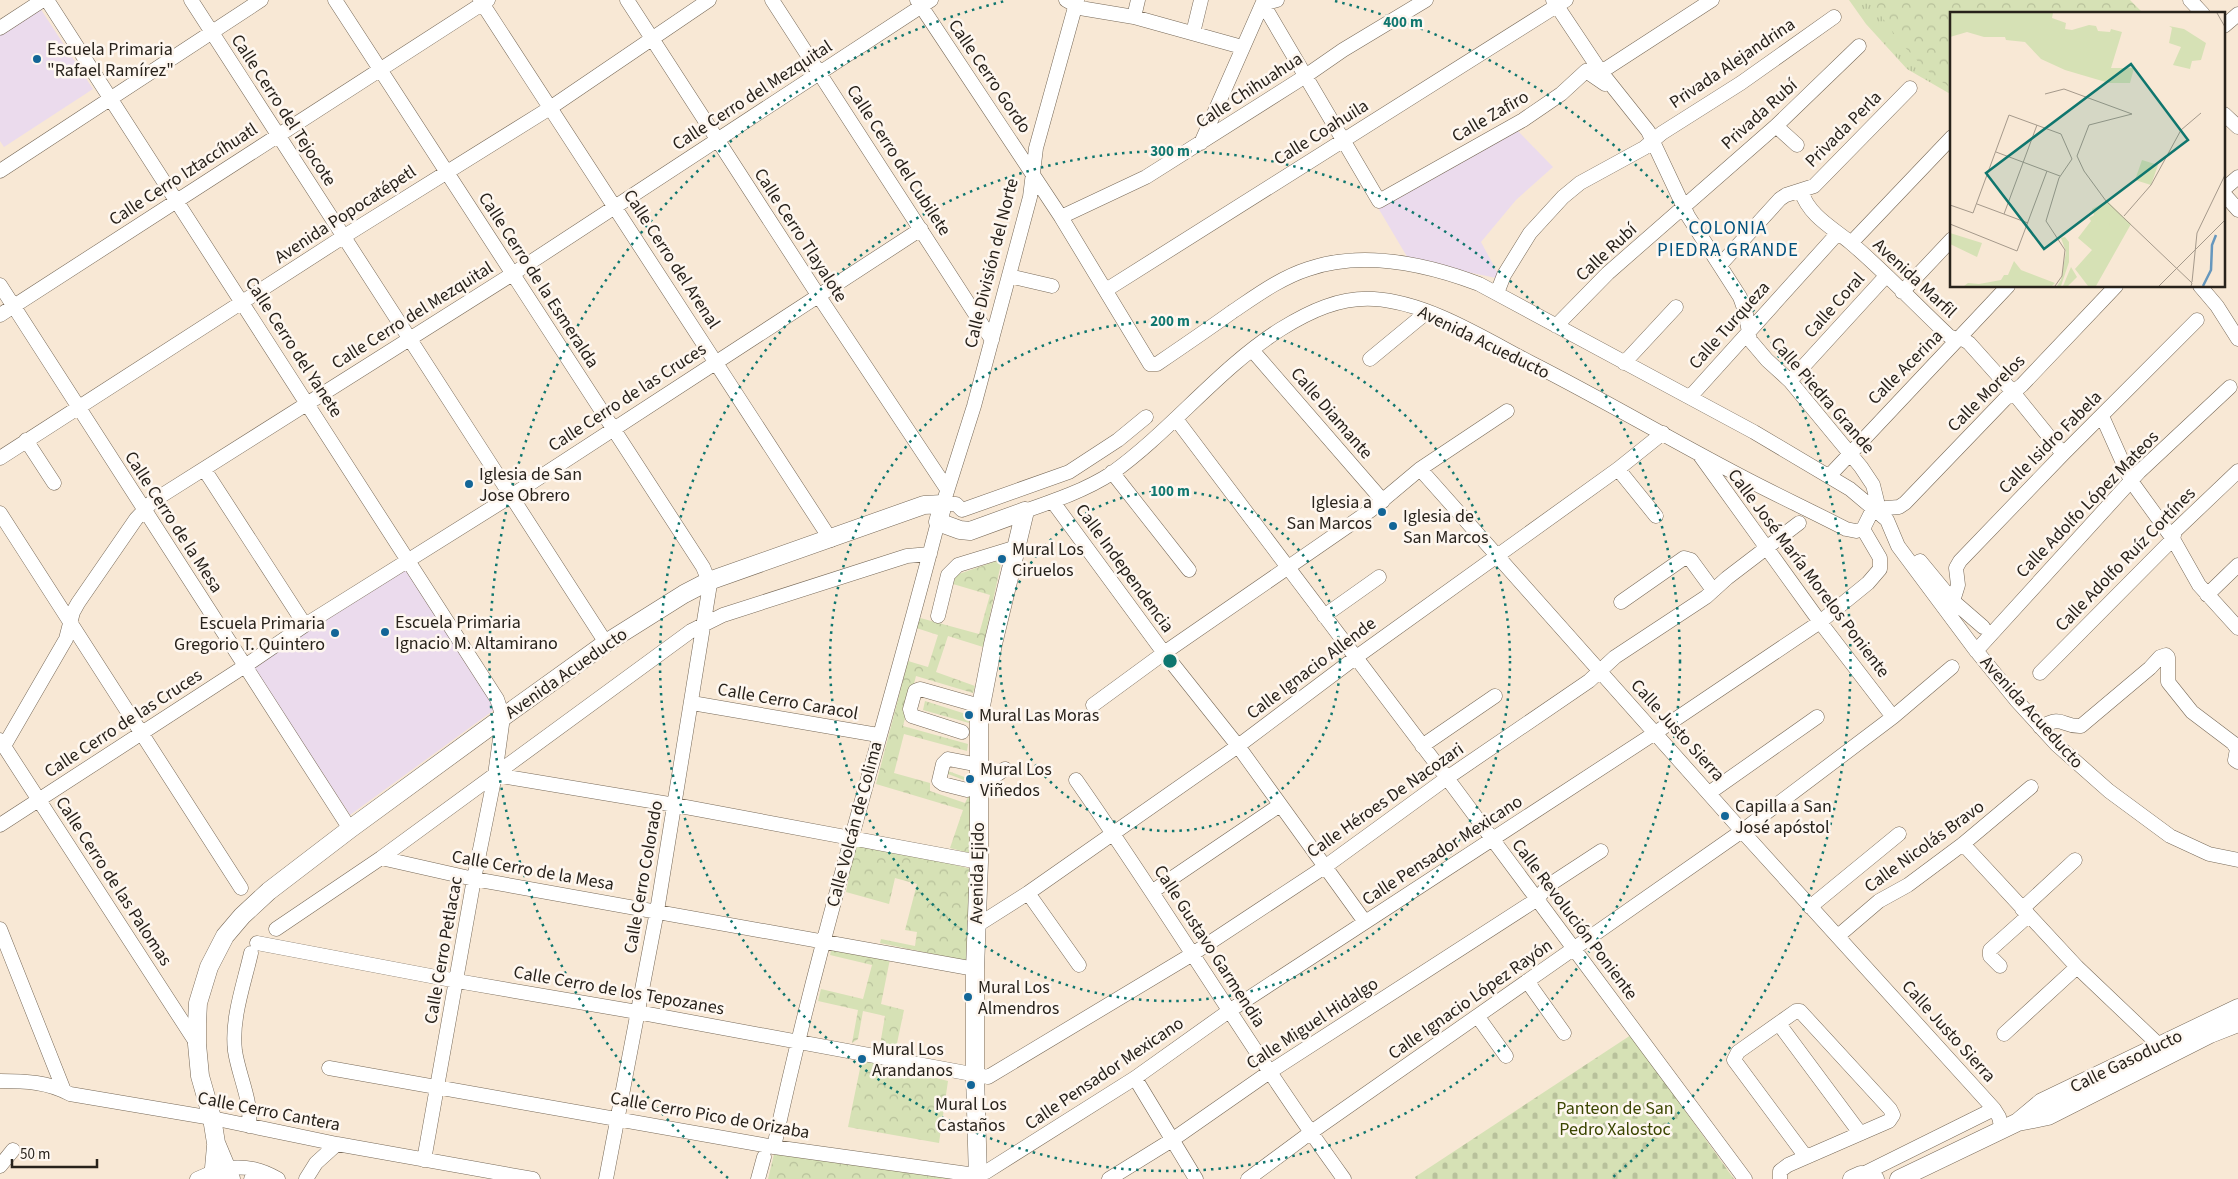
<svg xmlns="http://www.w3.org/2000/svg" width="2238" height="1179" font-family="'Source Sans 3',sans-serif">
	<style>
		.education { fill: #ebdbed }
		.grass { fill: url(#grass-tufts) }
		.cemetery { fill: url(#cemetery-stones) }
		.park { fill: url(#park-crowns) }
		.lines { fill: none; stroke-linecap: round; stroke-linejoin: round }
		.minor-casing { stroke: #776958; stroke-width: 15 }
		.major-casing { stroke: #776958; stroke-width: 19 }
		.minor { stroke: #fff; stroke-width: 14 }
		.major { stroke: #fff; stroke-width: 18 }
		.ring { fill: none; stroke: #0f766e; stroke-width: 2.5; stroke-dasharray: 2.5 5 }
		.poi-dot { fill: #136697; stroke: #fef7f0; stroke-width: 2 }
		.labels { text-anchor: middle; stroke-width: 5; stroke-linejoin: round; paint-order: stroke }
		.poi-label { font-size: 18px; fill: #28221b; stroke: #fef7f0; text-anchor: start }
		.street-label { font-size: 18px; fill: #28221b; stroke: #fef7f0 }
		.park-label { font-size: 18px; fill: #3a4501; stroke: #fef7f0 }
		.neighbourhood-label { font-size: 19px; letter-spacing: 1px; fill: #00517d; stroke: #fef7f0 }
		.inset-river { fill: none; stroke: #6697bd; stroke-width: 2.5 }
		.inset-road { fill: none; stroke: #a5998b; stroke-width: 1 }
		.view { fill: #0f766e; fill-opacity: 0.15; stroke: #0f766e; stroke-width: 2.5 }
		.inset-edge { fill: none; stroke: #28221b; stroke-width: 2.5 }
		.centre { fill: #0f766e; stroke: #fef7f0; stroke-width: 2.5 }
		.ring-label { font-size: 15px; text-anchor: middle; font-weight: bold; fill: #0f766e; stroke: #fef7f0; stroke-width: 5; stroke-linejoin: round; paint-order: stroke }
	</style>
	<defs>
		<pattern id="grass-tufts" width="24" height="20" patternUnits="userSpaceOnUse" patternTransform="scale(1.25)"><rect width="24" height="20" fill="#d6e1b5"/><path d="M3 7l-1-3M5 7V3M7 7l1-3M15 17l-1-3M17 17v-4M19 17l1-3" fill="none" stroke="#b8c19b"/></pattern>
		<pattern id="cemetery-stones" width="16" height="16" patternUnits="userSpaceOnUse" patternTransform="scale(1.25)"><rect width="16" height="16" fill="#d6e1b5"/><path d="M2 7V4a2 2 0 0 1 4 0v3zM10 15v-3a2 2 0 0 1 4 0v3z" fill="#b8c19b"/></pattern>
		<pattern id="park-crowns" width="20" height="18" patternUnits="userSpaceOnUse" patternTransform="scale(1.25)"><rect width="20" height="18" fill="#d6e1b5"/><path d="M2 6a3 3 0 1 1 6 0M12 15a3 3 0 1 1 6 0" fill="none" stroke="#b8c19b"/></pattern>
	</defs>
	<rect width="100%" height="100%" fill="#f8e8d5"/>
	<path class="education" d="M 38,5 L 93,89 L 4,147 L 0,141 L 0,30 Z
		M 1518,131 L 1553,167 L 1516,200 L 1481,242 L 1501,279 L 1409,260 L 1377,206 Z
		M 404,563 L 498,707 L 350,815 L 250,662 Z"/>
	<path class="grass" d="M 1849,0 L 2103,0 L 1952,14 L 1952,95 L 1907,69 L 1866,24 Z"/>
	<path class="cemetery" d="M 1631,1035 L 1734,1179 L 1416,1179 L 1415,1177 Z"/>
	<path class="park" d="M 1871,0 L 2130,0 L 2144,14 L 1952,14 L 1952,88 C 1922,73 1888,28 1871,0 Z
		M 1002,559 L 983,647 L 948,636 L 936,672 L 975,686 L 973,693 L 916,676 L 903,726 L 968,744 L 967,751 L 904,734 L 894,773 L 930,783 L 930,791 L 965,803 L 968,797 L 969,782 L 948,774 L 948,771 L 970,779 L 971,774 L 969,853 L 950,848 L 963,810 L 876,784 L 908,661 L 928,667 L 938,635 L 910,626 L 913,616 L 979,634 L 990,595 L 953,584 L 956,575 Z
		M 925,701 L 969,715 L 969,723 L 923,710 Z
		M 856,839 L 971,869 L 967,961 L 880,943 L 881,939 L 915,946 L 917,932 L 905,930 L 917,884 L 895,878 L 889,904 L 846,892 Z
		M 832,946 L 890,959 L 881,1004 L 904,1010 L 896,1048 L 880,1045 L 885,1016 L 863,1011 L 858,1039 L 852,1043 L 858,1010 L 818,1001 L 821,989 L 863,999 L 872,965 L 830,955 Z
		M 862,1059 L 948,1081 L 939,1143 L 848,1127 Z
		M 775,1150 L 978,1179 L 768,1179 Z"/>
	<g class="lines">
		<defs>
			<path id="minor" d="M 47,0 L 497,699 L 503,717 L 495,775 L 474,879 L 424,1160
				M 191,0 L 606,643
				M 335,0 L 703,567 L 710,584 L 657,911 L 606,1179
				M 480,0 L 831,540
				M 627,0 L 818,295 L 947,489
				M 772,0 L 992,340
				M 917,0 L 1061,217 L 1150,364 L 1157,364 C 1182,347 1207,330 1232,312 C 1256,296 1280,278 1308,269 C 1363,250 1426,264 1479,284 L 1754,432 L 1850,489 L 1887,520 L 1898,546 L 1974,648 L 2017,701 L 2057,745 L 2109,791 L 2170,836 L 2209,854 L 2238,860
				M 1066,0 L 1080,8 L 1134,17 L 1242,47
				M 1077,0 L 1036,148 L 1030,197 L 974,406 L 943,504 L 956,504 L 962,510 L 1069,472 L 1118,440 L 1146,417
				M 1277,0 L 1263,4 L 1379,201 L 1523,120 L 1561,94 L 1586,71 L 1605,84
				M 2190,0 L 2203,14
				M 1134,17 L 1138,0
				M 2224,26 L 2238,14
				M 0,28 L 43,0
				M 1193,33 L 1201,0
				M 1601,72 L 1712,0
				M 2224,114 L 2238,127
				M 1776,126 L 1797,145
				M 1201,143 L 1264,0
				M 0,171 L 261,0
				M 2224,189 L 2238,177
				M 1801,191 C 1809,216 1833,228 1851,243 C 1885,272 1916,305 1949,336 C 1956,340 1962,337 1969,343 L 2012,391 L 2063,454
				M 2224,194 L 2238,210
				M 1061,217 L 1146,177 L 1304,77 L 1343,50 L 1426,0
				M 1851,243 L 1952,137
				M 1720,265 L 1780,199 L 1786,195 L 1814,186 L 1910,88
				M 1009,276 L 1052,286
				M 0,285 L 350,829
				M 2200,286 L 2217,306 L 2238,339
				M 1106,290 L 1566,0
				M 1902,292 L 1952,239
				M 1497,293 L 1504,275 L 1530,233 L 1563,197 L 1580,183 L 1644,148 L 1662,133 L 1741,83 L 1834,17
				M 0,315 L 488,0
				M 1556,326 L 1608,273 L 1776,126 L 1859,46
				M 1252,350 L 1383,501
				M 1370,359 L 1427,312
				M 1624,363 L 1676,307
				M 1790,381 L 1886,276
				M 1690,397 L 1837,234
				M 2102,416 L 2131,481 L 2173,539 L 2199,585 L 2238,628
				M 1176,419 L 1447,778 L 1745,1179
				M 26,440 L 54,483
				M 1699,454 L 1820,622 L 1893,717
				M 0,458 L 343,237 L 550,108 L 709,0
				M 204,469 L 305,625
				M 1420,469 L 1742,831 L 1994,1109 L 1999,1117 L 2002,1130
				M 1618,469 L 1656,516
				M 1112,472 L 1189,570
				M 1830,475 L 2008,286
				M 1053,502 L 1164,653 L 1238,746 L 1365,922
				M 1874,509 L 1899,507 L 1905,503 L 2005,399 L 2022,385 L 2116,286
				M 1025,511 C 1054,501 1086,490 1112,473 C 1172,430 1219,368 1281,329 C 1310,311 1340,297 1374,299 C 1427,302 1485,339 1531,363 C 1606,401 1678,444 1752,482 C 1783,498 1815,513 1846,529 L 1856,531 L 1863,529 L 1877,501 L 1873,485 L 1861,467 L 1790,381 L 1767,360 L 1750,340 L 1746,314 L 1740,297 L 1688,216 L 1648,131 L 1601,72 L 1553,0
				M 0,513 L 241,888
				M 1920,561 L 1953,601 L 1983,627
				M 2207,595 L 2238,565
				M 1953,601 L 1958,585 L 1956,568 L 1960,561 L 2063,454 L 2197,320
				M 1621,602 L 1684,558 L 1691,560 L 1713,590
				M 938,616 L 948,575 L 958,565 L 1017,547
				M 1324,616 L 1379,577
				M 1976,651 L 2139,472 L 2230,387
				M 2040,673 L 2173,539 L 2175,531 L 2238,471
				M 692,703 L 878,735
				M 1093,705 L 1164,653 L 1371,510 L 1420,469 L 1507,411
				M 2040,727 C 2065,714 2060,727 2081,726 L 2150,668 L 2160,657 L 2166,655 L 2168,657 L 2168,682 L 2192,712 L 2233,743 L 2237,749 L 2235,760 L 2238,762
				M 962,732 L 912,716 L 910,709 L 915,691 L 920,689 L 980,706
				M 0,740 L 197,1044
				M 4,746 L 66,639 L 73,612 L 78,603 L 136,519 L 153,501 L 514,273 L 931,0
				M 1422,746 L 1495,696
				M 495,775 L 675,805 L 979,862
				M 1076,780 C 1168,911 1250,1049 1344,1179
				M 979,787 L 1005,769
				M 967,790 L 943,784 L 939,781 L 943,764 L 948,759 L 979,765
				M 1709,793 L 1817,717
				M 0,825 L 245,666 L 305,625 L 511,496 L 921,229
				M 1963,844 L 2077,967 L 2159,1045 L 2164,1053
				M 381,858 L 474,879 L 975,969
				M 1153,891 L 1280,805
				M 1028,893 L 1079,965
				M 1810,907 L 1899,834
				M 2022,909 L 2075,860
				M 976,926 L 1028,893 L 1238,746 L 1355,658 L 1618,469 L 1663,433
				M 0,929 L 63,1088
				M 276,929 L 381,858 L 691,631 L 723,615 L 907,556 L 930,554
				M 1838,936 L 1879,901 L 1908,885 L 1963,844 L 2031,787
				M 257,943 L 457,981 L 637,1012 L 988,1077 L 1191,955 L 1326,866 L 1447,778 L 1589,681 L 1615,657 L 1706,597 L 1727,578 L 1799,523
				M 2000,966 L 1990,956 L 1990,950 L 2028,916
				M 1527,981 L 1564,1033
				M 1478,1017 L 1506,1056
				M 1779,1024 L 1860,1133
				M 2004,1034 L 2077,967
				M 329,1068 L 774,1147 L 968,1174 L 986,1172 L 1135,1078 L 1229,1011 L 1655,733 L 1820,622 L 1868,583 L 1880,569 L 1880,558 L 1863,529
				M 1135,1078 L 1196,1179
				M 0,1081 C 26,1081 48,1082 70,1094 L 212,1118 L 337,1144 L 533,1179
				M 249,1126 C 252,1101 239,1077 235,1051 C 231,1019 244,984 251,953
				M 774,1147 C 819,936 884,731 938,522
				M 0,1166 L 13,1150
				M 227,1168 C 247,1166 261,1169 278,1179
				M 1861,1175 L 1994,1109
				M 197,1179 L 213,1172
				M 251,1179 L 274,1178
				M 306,1179 L 316,1163 L 337,1144
				M 758,1179 L 764,1157
				M 1109,1179 L 1172,1140 L 1271,1071 L 1536,900 L 1549,885 L 1601,851
				M 1248,1179 L 1310,1133 L 1742,831 L 1893,717 L 1952,667
				M 1780,1179 L 1780,1171 L 1788,1165 L 1889,1121 L 1893,1115 L 1890,1109 L 1800,1011 L 1796,1011 L 1738,1052 L 1734,1060 L 1806,1157"/>
			<path id="major" d="M 2018,1122 L 2048,1116 L 2210,1034 L 2238,1023
				M 213,1179 L 216,1146
				M 231,1179 L 216,1143 L 212,1118 L 200,1076 L 197,1044 L 197,1023 L 198,1003 L 209,967 L 225,936 L 242,916 L 269,891 L 350,829 L 503,717 L 606,643 L 684,594 L 709,581 L 924,505 L 943,504 L 938,522 L 960,530 L 970,531 L 1025,511
				M 978,1179 L 975,1075 L 975,969 L 979,862 L 979,716 L 993,644 L 1025,511
				M 1852,1179 L 1861,1175 L 1875,1179
				M 1899,1179 L 2018,1122 L 2042,1102 L 2238,1008"/>
		</defs>
		<use href="#minor" class="minor-casing"/>
		<use href="#major" class="major-casing"/>
		<use href="#minor" class="minor"/>
		<use href="#major" class="major"/>
	</g>
	<g class="ring">
		<circle cx="1170" cy="661" r="170"/>
		<circle cx="1170" cy="661" r="340"/>
		<circle cx="1170" cy="661" r="510"/>
		<path d="M728 1178A680 680 0 0 1 1005 1M1335 1A680 680 0 0 1 1612 1178"/>
	</g>
	<g class="poi-dot">
		<circle cx="37" cy="59" r="5"/>
		<circle cx="469" cy="484" r="5"/>
		<circle cx="1382" cy="512" r="5"/>
		<circle cx="1393" cy="526" r="5"/>
		<circle cx="1002" cy="559" r="5"/>
		<circle cx="385" cy="632" r="5"/>
		<circle cx="335" cy="633" r="5"/>
		<circle cx="969" cy="715" r="5"/>
		<circle cx="970" cy="779" r="5"/>
		<circle cx="1725" cy="816" r="5"/>
		<circle cx="968" cy="997" r="5"/>
		<circle cx="862" cy="1059" r="5"/>
		<circle cx="971" cy="1085" r="5"/>
	</g>
	<g class="labels">
		<g class="poi-label">
			<text x="47" y="55">Escuela Primaria<tspan x="47" dy="21">"Rafael Ramírez"</tspan></text>
			<text x="479" y="480">Iglesia de San<tspan x="479" dy="21">Jose Obrero</tspan></text>
			<text x="1372" y="508" text-anchor="end">Iglesia a<tspan x="1372" dy="21">San Marcos</tspan></text>
			<text x="1403" y="522">Iglesia de<tspan x="1403" dy="21">San Marcos</tspan></text>
			<text x="1012" y="555">Mural Los<tspan x="1012" dy="21">Ciruelos</tspan></text>
			<text x="395" y="628">Escuela Primaria<tspan x="395" dy="21">Ignacio M. Altamirano</tspan></text>
			<text x="325" y="629" text-anchor="end">Escuela Primaria<tspan x="325" dy="21">Gregorio T. Quintero</tspan></text>
			<text x="979" y="721">Mural Las Moras</text>
			<text x="980" y="775">Mural Los<tspan x="980" dy="21">Viñedos</tspan></text>
			<text x="1735" y="812">Capilla a San<tspan x="1735" dy="21">José apóstol</tspan></text>
			<text x="978" y="993">Mural Los<tspan x="978" dy="21">Almendros</tspan></text>
			<text x="872" y="1055">Mural Los<tspan x="872" dy="21">Arandanos</tspan></text>
			<text x="971" y="1110" text-anchor="middle">Mural Los<tspan x="971" dy="21">Castaños</tspan></text>
		</g>
		<g class="street-label">
			<text transform="translate(1732 63) rotate(-34)" y="6">Privada Alejandrina</text>
			<text transform="translate(990 76) rotate(56)" y="6">Calle Cerro Gordo</text>
			<text transform="translate(1249 90) rotate(-33)" y="6">Calle Chihuahua</text>
			<text transform="translate(752 95) rotate(-33)" y="6">Calle Cerro del Mezquital</text>
			<text transform="translate(284 110) rotate(57)" y="6">Calle Cerro del Tejocote</text>
			<text transform="translate(1759 114) rotate(-42)" y="6">Privada Rubí</text>
			<text transform="translate(1490 116) rotate(-30)" y="6">Calle Zafiro</text>
			<text transform="translate(1843 129) rotate(-45)" y="6">Privada Perla</text>
			<text transform="translate(1321 132) rotate(-32)" y="6">Calle Coahuila</text>
			<text transform="translate(899 160) rotate(57)" y="6">Calle Cerro del Cubilete</text>
			<text transform="translate(183 174) rotate(-33)" y="6">Calle Cerro Iztaccíhuatl</text>
			<text transform="translate(345 214) rotate(-33)" y="6">Avenida Popocatépetl</text>
			<text transform="translate(801 235) rotate(57)" y="6">Calle Cerro Tlayalote</text>
			<text transform="translate(1606 252) rotate(-43)" y="6">Calle Rubí</text>
			<text transform="translate(672 259) rotate(57)" y="6">Calle Cerro del Arenal</text>
			<text transform="translate(991 263) rotate(-76)" y="6">Calle División del Norte</text>
			<text transform="translate(1915 278) rotate(43)" y="6">Avenida Marfil</text>
			<text transform="translate(539 280) rotate(57)" y="6">Calle Cerro de la Esmeralda</text>
			<text transform="translate(1834 305) rotate(-48)" y="6">Calle Coral</text>
			<text transform="translate(412 315) rotate(-32)" y="6">Calle Cerro del Mezquital</text>
			<text transform="translate(1729 325) rotate(-48)" y="6">Calle Turqueza</text>
			<text transform="translate(1484 342) rotate(26)" y="6">Avenida Acueducto</text>
			<text transform="translate(294 347) rotate(57)" y="6">Calle Cerro del Yanete</text>
			<text transform="translate(1905 367) rotate(-45)" y="6">Calle Acerina</text>
			<text transform="translate(1986 393) rotate(-45)" y="6">Calle Morelos</text>
			<text transform="translate(1823 395) rotate(49)" y="6">Calle Piedra Grande</text>
			<text transform="translate(627 397) rotate(-33)" y="6">Calle Cerro de las Cruces</text>
			<text transform="translate(1332 413) rotate(49)" y="6">Calle Diamante</text>
			<text transform="translate(2050 442) rotate(-45)" y="6">Calle Isidro Fabela</text>
			<text transform="translate(2087 504) rotate(-46)" y="6">Calle Adolfo López Mateos</text>
			<text transform="translate(174 522) rotate(57)" y="6">Calle Cerro de la Mesa</text>
			<text transform="translate(2125 559) rotate(-46)" y="6">Calle Adolfo Ruíz Cortínes</text>
			<text transform="translate(1125 568) rotate(54)" y="6">Calle Independencia</text>
			<text transform="translate(1809 573) rotate(53)" y="6">Calle José María Morelos Poniente</text>
			<text transform="translate(1311 668) rotate(-37)" y="6">Calle Ignacio Allende</text>
			<text transform="translate(566 673) rotate(-35)" y="6">Avenida Acueducto</text>
			<text transform="translate(788 701) rotate(10)" y="6">Calle Cerro Caracol</text>
			<text transform="translate(2032 712) rotate(48)" y="6">Avenida Acueducto</text>
			<text transform="translate(123 723) rotate(-33)" y="6">Calle Cerro de las Cruces</text>
			<text transform="translate(1678 730) rotate(48)" y="6">Calle Justo Sierra</text>
			<text transform="translate(1385 800) rotate(-35)" y="6">Calle Héroes De Nacozari</text>
			<text transform="translate(854 824) rotate(-75)" y="6">Calle Volcán de Colima</text>
			<text transform="translate(1924 846) rotate(-36)" y="6">Calle Nicolás Bravo</text>
			<text transform="translate(1442 850) rotate(-33)" y="6">Calle Pensador Mexicano</text>
			<text transform="translate(533 870) rotate(10)" y="6">Calle Cerro de la Mesa</text>
			<text transform="translate(977 873) rotate(-89)" y="6">Avenida Ejido</text>
			<text transform="translate(643 877) rotate(-80)" y="6">Calle Cerro Colorado</text>
			<text transform="translate(114 881) rotate(57)" y="6">Calle Cerro de las Palomas</text>
			<text transform="translate(1575 919) rotate(53)" y="6">Calle Revolución Poniente</text>
			<text transform="translate(1210 946) rotate(57)" y="6">Calle Gustavo Garmendia</text>
			<text transform="translate(443 950) rotate(-80)" y="6">Calle Cerro Petlacac</text>
			<text transform="translate(619 990) rotate(10)" y="6">Calle Cerro de los Tepozanes</text>
			<text transform="translate(1470 999) rotate(-35)" y="6">Calle Ignacio López Rayón</text>
			<text transform="translate(1312 1023) rotate(-33)" y="6">Calle Miguel Hidalgo</text>
			<text transform="translate(1949 1031) rotate(48)" y="6">Calle Justo Sierra</text>
			<text transform="translate(2126 1061) rotate(-26)" y="6">Calle Gasoducto</text>
			<text transform="translate(1104 1073) rotate(-34)" y="6">Calle Pensador Mexicano</text>
			<text transform="translate(269 1111) rotate(11)" y="6">Calle Cerro Cantera</text>
			<text transform="translate(710 1115) rotate(10)" y="6">Calle Cerro Pico de Orizaba</text>
		</g>
		<g class="park-label">
			<text x="1615" y="1114">Panteon de San<tspan x="1615" dy="21">Pedro Xalostoc</tspan></text>
		</g>
		<g class="neighbourhood-label">
			<text x="1728" y="234">COLONIA<tspan x="1728" dy="22">PIEDRA GRANDE</tspan></text>
		</g>
	</g>
	<g transform="translate(1950 12)">
		<rect width="275" height="275" fill="#f8e8d5"/>
		<path d="M 219,14 L 234,17 L 256,31 L 251,48 L 242,49 L 240,57 L 223,53 L 231,35 L 219,31 L 222,16 ZM 115,225 L 119,230 L 119,250 L 111,274 L 107,274 L 111,268 L 116,240 L 111,226 ZM 64,249 L 71,258 L 105,271 L 102,274 L 14,274 L 18,271 L 29,272 L 51,268 L 54,263 L 58,263 ZM 121,255 L 127,265 L 118,274 L 113,274 Z" fill="#d6e1b5"/>
		<path d="M 192,148 L 208,153 L 201,173 L 185,168 ZM 0,221 L 32,231 L 27,245 L 0,232 Z" fill="#d6e1b5"/>
		<path d="M 0,1 L 103,1 L 102,6 L 116,11 L 115,17 L 122,18 L 139,13 L 146,14 L 148,19 L 160,20 L 161,17 L 172,20 L 161,56 L 184,56 L 180,71 L 159,71 L 115,58 L 91,47 L 75,30 L 56,28 L 55,25 L 34,25 L 17,20 L 0,25 ZM 157,189 L 181,212 L 146,274 L 138,274 L 125,257 L 142,238 L 128,226 L 141,209 L 139,206 L 144,203 L 142,197 Z" fill="#d6e1b5"/>
		<path d="M146 211a7 7 0 1 1 14 0a7 7 0 1 1-14 0ZM 143,245 L 155,255 L 143,274 L 137,269 L 144,261 L 146,262 L 137,254 Z" fill="#d6e1b5"/>
		<path class="inset-river" d="M 253,274 L 261,258 L 262,233 L 266,223"/>
		<path class="inset-road" d="M 267,1 L 275,15M 95,82 L 114,77 L 182,102M 46,140 L 110,164M 127,144 L 139,113 L 182,102M 127,144 L 134,159 L 156,189 L 242,271 L 241,274M 27,192 L 78,211M 0,193 L 23,201 L 59,103 L 111,122 L 122,147M 54,202 L 87,113M 174,204 L 201,173 L 231,118 L 251,101M 0,212 L 67,239 L 97,159M 242,270 L 247,221 L 275,163M 105,274 L 112,264 L 115,238 L 96,209 L 109,166 L 122,147M 209,274 L 275,208"/>
		<path class="view" d="M 181,52 L 238,128 L 94,237 L 36,161 Z"/>
		<rect width="275" height="275" class="inset-edge"/>
	</g>
	<circle cx="1170" cy="661" r="8" class="centre"/>
	<g class="ring-label">
		<text x="1403" y="27">400 m</text>
		<text x="1170" y="156">300 m</text>
		<text x="1170" y="326">200 m</text>
		<text x="1170" y="496">100 m</text>
	</g>
	<path d="M12 1159v8h85v-8" fill="none" stroke="#28221b" stroke-width="2.5"/>
	<text x="20" y="1159" font-size="15" fill="#28221b" stroke="#fef7f0" stroke-width="4" paint-order="stroke">50 m</text>
</svg>
